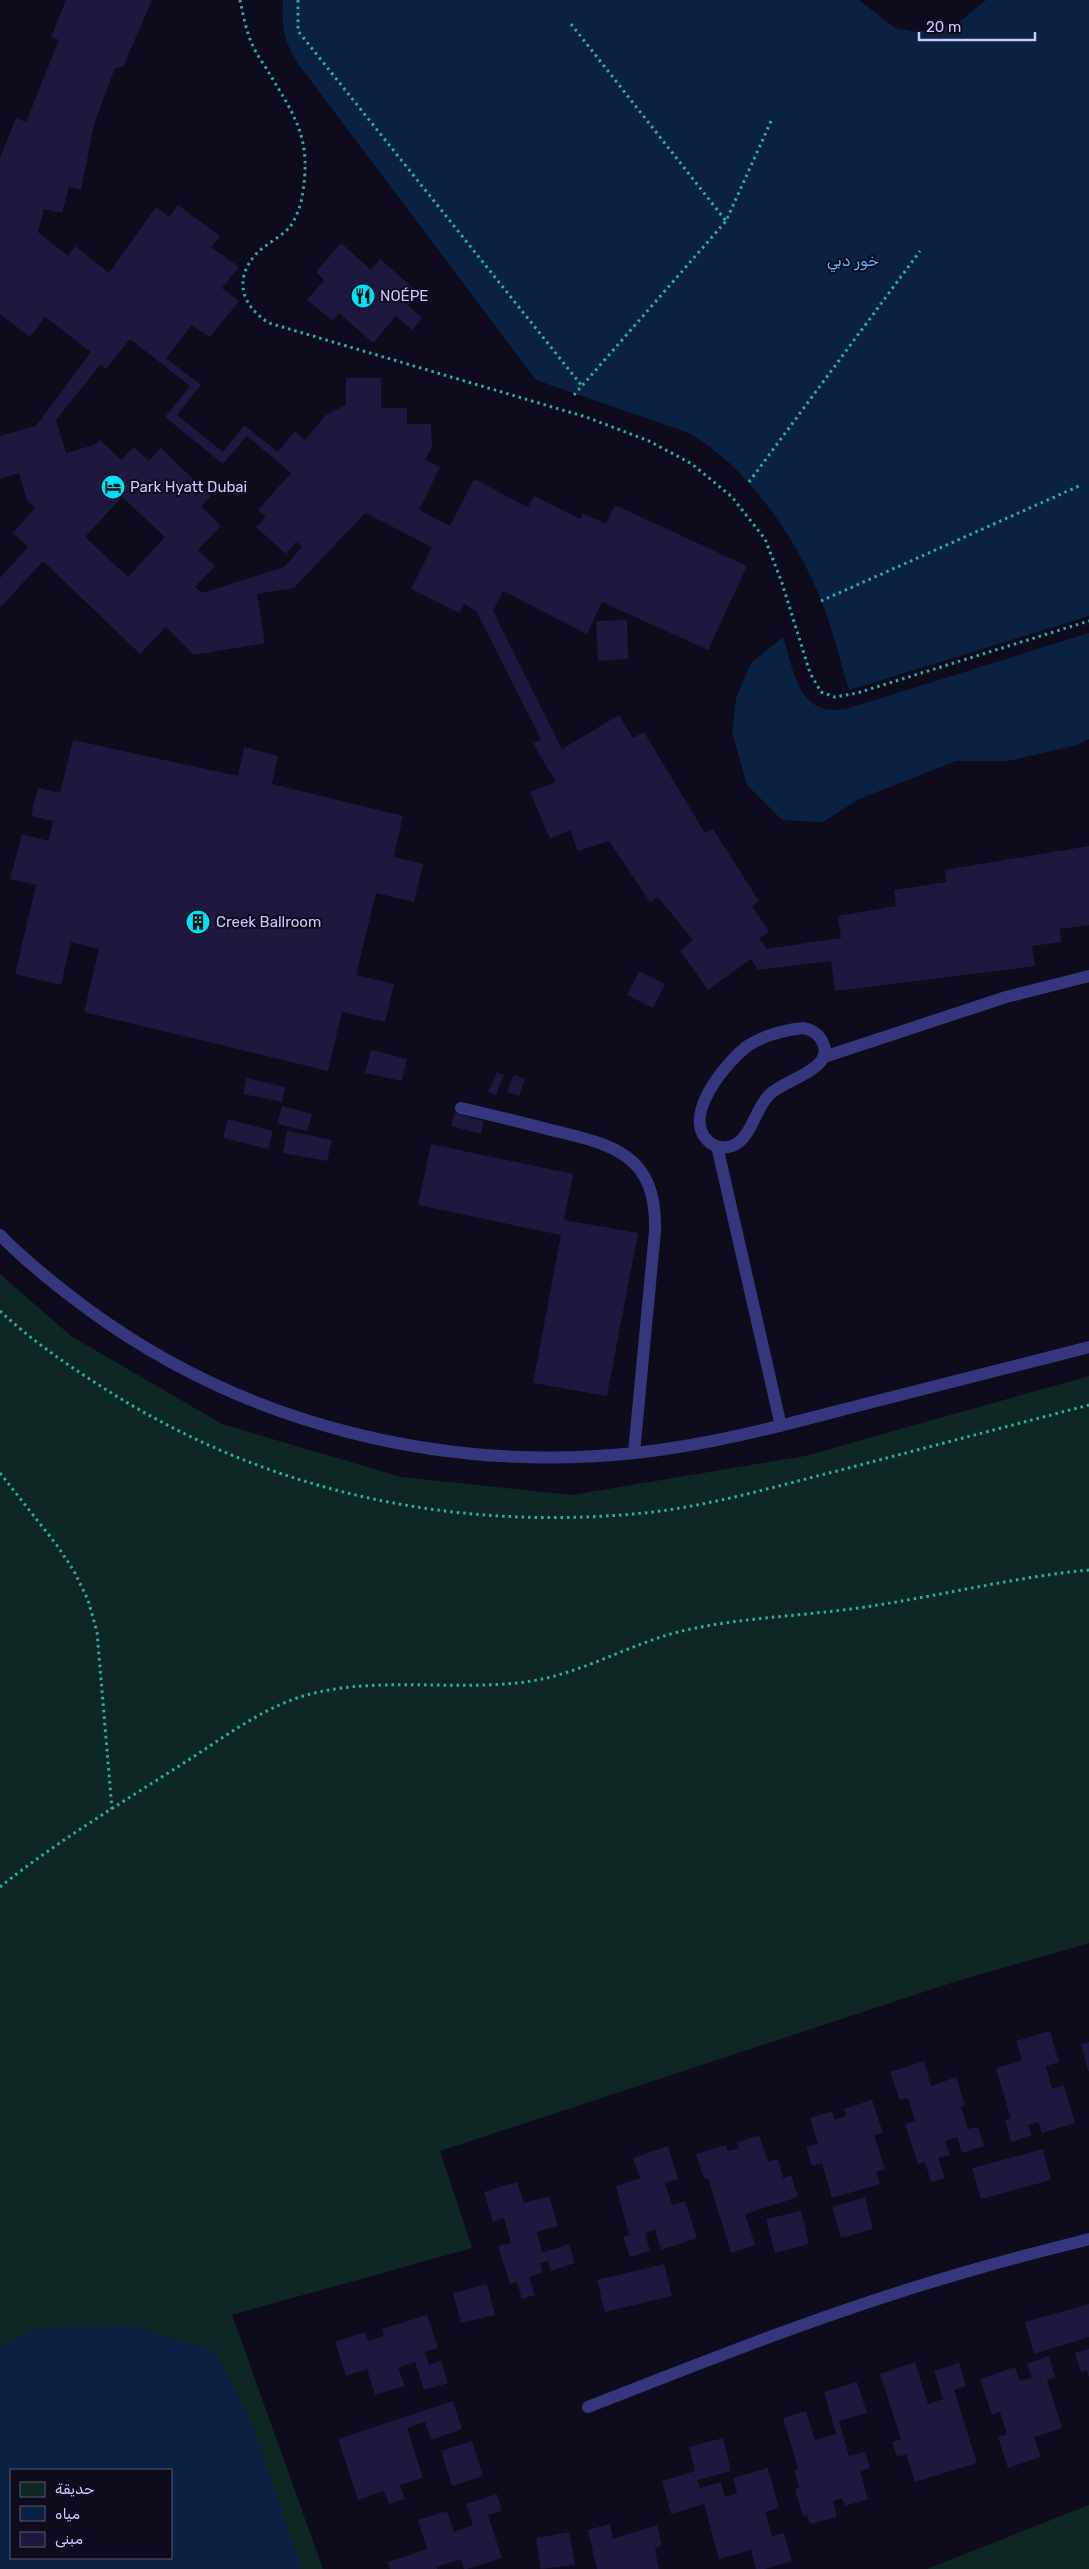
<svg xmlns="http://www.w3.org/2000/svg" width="1089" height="2569" font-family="Rubik,'Noto Sans Arabic',sans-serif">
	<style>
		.green { fill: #0e2725; fill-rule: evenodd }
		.water { fill: #0b2141; fill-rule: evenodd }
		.building { fill: #1e173e; fill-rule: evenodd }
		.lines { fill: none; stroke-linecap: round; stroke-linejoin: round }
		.path { stroke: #2caea2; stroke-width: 3; stroke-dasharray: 2.5 4; stroke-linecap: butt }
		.service { stroke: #36367c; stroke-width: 12 }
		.labels { text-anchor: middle; stroke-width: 4; stroke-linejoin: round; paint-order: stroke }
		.poi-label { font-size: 15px; fill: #ccc7ff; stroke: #0e0b1d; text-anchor: start }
		.water-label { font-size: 16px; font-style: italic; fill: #55b6ff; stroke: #0e0b1d }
	</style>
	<rect width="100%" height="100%" fill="#0e0b1d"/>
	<path class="green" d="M 0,1274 L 71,1336 L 222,1424 L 401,1477 L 572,1495 L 805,1456 L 1089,1376 L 1089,1943 L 954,1982 L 440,2151 L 472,2248 L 232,2315 L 323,2569 L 0,2569 ZM 11,2470 L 171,2470 L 171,2558 L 11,2558 Z
		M 1089,2505 L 1089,2569 L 927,2569 Z"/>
	<path class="water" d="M 283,0 L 859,0 L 895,28 L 916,32 L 959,22 L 986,0 L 1089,0 L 1089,616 L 849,690 C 840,661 833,630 822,602 C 797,539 748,467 689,433 L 536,380 L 299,65 C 283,39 282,30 283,0 Z
		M 1089,633 L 1089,739 L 1077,745 L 1008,761 L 956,761 L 859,799 L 823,822 L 782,820 L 747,785 L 732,732 L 736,698 L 751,663 L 783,637 C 795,673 798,717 846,709 Z
		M 133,2326 L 214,2351 L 248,2414 L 302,2569 L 0,2569 L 0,2347 L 37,2329 ZM 11,2470 L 171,2470 L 171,2558 L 11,2558 Z"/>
	<path class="building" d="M 66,0 L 152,0 L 123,67 L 115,68 L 94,124 L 81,190 L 69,187 L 62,213 L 44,209 L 38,232 L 68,256 L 75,246 L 109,273 L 156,207 L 169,217 L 178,205 L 220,236 L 211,247 L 239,267 L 222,288 L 239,301 L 210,337 L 192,325 L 166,358 L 201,385 L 177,415 L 223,452 L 244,425 L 278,452 L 295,431 L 305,440 L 326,415 L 346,405 L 346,378 L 381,378 L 381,408 L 407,408 L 407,424 L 431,424 L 432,447 L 425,460 L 440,467 L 419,510 L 450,526 L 474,479 L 528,507 L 534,496 L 580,519 L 583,513 L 606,524 L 615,505 L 747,566 L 708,650 L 602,602 L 587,634 L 503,591 L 493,611 L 562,749 L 619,715 L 633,738 L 644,732 L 705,833 L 713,829 L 759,901 L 752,906 L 769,932 L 759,938 L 767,949 L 841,938 L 838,916 L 896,906 L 894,890 L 947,882 L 945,870 L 1089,846 L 1089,925 L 1060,929 L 1061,942 L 1032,946 L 1035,966 L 835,991 L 831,961 L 758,970 L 751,959 L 708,990 L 680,951 L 693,940 L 658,897 L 650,902 L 609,841 L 578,851 L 570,830 L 550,839 L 530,792 L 556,782 L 533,744 L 541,739 L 476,611 L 464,604 L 459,613 L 411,589 L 432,547 L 365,513 L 294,588 L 257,594 L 265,643 L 194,655 L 166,627 L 140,654 L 43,561 L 0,608 L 0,578 L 28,547 L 13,533 L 35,508 L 27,500 L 19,473 L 0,479 L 0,436 L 36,426 L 91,352 L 45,317 L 30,337 L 0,314 L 0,158 L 16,118 L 26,122 L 59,40 L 51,37 ZM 130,339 L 190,386 L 165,417 L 223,464 L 247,436 L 291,473 L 258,510 L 266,517 L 256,527 L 286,554 L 296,542 L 302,547 L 284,567 L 202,593 L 195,587 L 215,566 L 198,550 L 221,526 L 201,506 L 211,496 L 161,448 L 149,461 L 134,447 L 121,460 L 100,440 L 94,445 L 66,453 L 56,420 L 100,365 L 106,369 ZM 122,497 L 165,537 L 128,577 L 85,537 Z
		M 341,243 L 371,270 L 380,259 L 419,293 L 408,305 L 422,318 L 412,330 L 396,316 L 373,343 L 339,313 L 333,321 L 307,300 L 324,280 L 316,272 Z
		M 627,620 L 628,659 L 598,661 L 596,621 Z
		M 73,740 L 238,776 L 244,747 L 278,756 L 272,784 L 403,816 L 394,857 L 423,864 L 414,902 L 376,893 L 356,975 L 394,984 L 385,1022 L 342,1012 L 328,1071 L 84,1012 L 99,949 L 71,942 L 61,985 L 15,974 L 36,885 L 10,879 L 22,834 L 49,841 L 53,821 L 31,816 L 38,788 L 60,793 Z
		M 639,971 L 665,984 L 653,1008 L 627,995 Z
		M 371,1050 L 407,1059 L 402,1081 L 365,1073 Z
		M 497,1072 L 504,1075 L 496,1095 L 488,1092 Z
		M 514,1075 L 525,1079 L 519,1096 L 507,1092 Z
		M 246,1078 L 285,1087 L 282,1102 L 243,1094 Z
		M 282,1106 L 312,1114 L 307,1131 L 277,1124 Z
		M 455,1113 L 484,1121 L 481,1134 L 451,1126 Z
		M 228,1119 L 273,1131 L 268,1149 L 223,1138 Z
		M 287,1131 L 332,1140 L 327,1161 L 283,1153 Z
		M 431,1144 L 573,1174 L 564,1220 L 638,1233 L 607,1396 L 533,1383 L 561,1235 L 418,1205 Z
		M 1050,2031 L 1059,2062 L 1046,2066 L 1052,2089 L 1064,2085 L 1075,2123 L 1042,2133 L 1038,2122 L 1028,2125 L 1032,2135 L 1011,2142 L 1005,2120 L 1011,2119 L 996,2068 L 1022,2061 L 1016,2041 Z
		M 1089,2042 L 1089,2071 L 1088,2071 L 1081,2044 Z
		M 924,2061 L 931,2086 L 956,2077 L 965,2105 L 961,2107 L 968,2129 L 978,2127 L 984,2146 L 962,2153 L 957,2137 L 945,2141 L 950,2155 L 938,2158 L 945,2178 L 931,2182 L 925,2162 L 918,2164 L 905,2124 L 915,2121 L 908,2098 L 900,2100 L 890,2072 Z
		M 872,2100 L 883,2133 L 874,2135 L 885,2169 L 876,2172 L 880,2184 L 832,2198 L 822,2163 L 812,2166 L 806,2147 L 818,2144 L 810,2118 L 832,2111 L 835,2120 L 846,2116 L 844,2109 Z
		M 759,2135 L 768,2162 L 778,2159 L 783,2178 L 791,2175 L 798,2197 L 745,2214 L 755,2245 L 731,2253 L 708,2178 L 704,2179 L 696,2154 L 726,2145 L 728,2151 L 739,2148 L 737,2143 Z
		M 668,2146 L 678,2179 L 665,2183 L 672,2205 L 685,2201 L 697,2238 L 661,2250 L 655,2230 L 645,2233 L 650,2251 L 630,2257 L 623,2237 L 629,2235 L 616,2186 L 640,2178 L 633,2158 Z
		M 1043,2149 L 1051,2180 L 981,2199 L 972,2168 Z
		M 517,2182 L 524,2203 L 549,2196 L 558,2226 L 537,2232 L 542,2253 L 569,2244 L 575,2263 L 551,2271 L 548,2261 L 540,2263 L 542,2273 L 529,2277 L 535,2295 L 522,2299 L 517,2282 L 510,2284 L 498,2246 L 511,2243 L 504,2218 L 493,2222 L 484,2192 Z
		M 865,2197 L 873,2229 L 841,2238 L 832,2207 Z
		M 801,2211 L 809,2244 L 775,2253 L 766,2219 Z
		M 664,2264 L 672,2296 L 605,2312 L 597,2280 Z
		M 487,2284 L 495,2315 L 461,2323 L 453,2293 Z
		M 1089,2304 L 1089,2337 L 1034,2354 L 1025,2322 Z
		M 427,2315 L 438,2348 L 425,2352 L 429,2365 L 441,2360 L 448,2383 L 424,2390 L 415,2362 L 398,2368 L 405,2386 L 375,2395 L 367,2369 L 346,2376 L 335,2342 L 365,2332 L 368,2341 L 384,2336 L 382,2329 Z
		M 1089,2349 L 1089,2376 L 1088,2376 L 1087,2370 L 1081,2372 L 1075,2353 Z
		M 1049,2356 L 1055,2377 L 1047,2380 L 1062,2428 L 1034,2437 L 1041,2457 L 1008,2468 L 998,2437 L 1007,2434 L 1000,2412 L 992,2415 L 980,2379 L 1015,2367 L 1020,2381 L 1032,2378 L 1027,2364 Z
		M 915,2362 L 928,2404 L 943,2399 L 934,2371 L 959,2363 L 966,2386 L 954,2390 L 977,2463 L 915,2482 L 906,2454 L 897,2457 L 892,2442 L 901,2439 L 880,2374 Z
		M 857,2382 L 867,2413 L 839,2421 L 849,2456 L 865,2452 L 870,2468 L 860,2471 L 868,2499 L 845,2506 L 842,2498 L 833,2501 L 837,2517 L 810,2524 L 807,2515 L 803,2516 L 795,2489 L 799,2488 L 794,2470 L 798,2468 L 783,2418 L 806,2411 L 815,2440 L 836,2434 L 824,2392 Z
		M 453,2401 L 462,2429 L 431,2440 L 425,2422 L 407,2428 L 423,2478 L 400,2485 L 405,2499 L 389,2504 L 384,2491 L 358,2500 L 338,2439 Z
		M 723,2438 L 731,2471 L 697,2480 L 700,2488 L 721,2482 L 725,2497 L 737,2493 L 733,2478 L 768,2468 L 779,2508 L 765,2512 L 772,2536 L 784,2533 L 792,2561 L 765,2569 L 756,2569 L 751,2550 L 719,2559 L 704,2504 L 671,2514 L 662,2481 L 695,2471 L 689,2447 Z
		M 472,2441 L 483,2476 L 452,2486 L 441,2451 Z
		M 497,2494 L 502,2511 L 488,2515 L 502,2558 L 467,2569 L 464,2569 L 461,2559 L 437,2567 L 437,2569 L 390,2569 L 388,2562 L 427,2549 L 418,2520 L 447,2511 L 454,2532 L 473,2525 L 466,2504 Z
		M 610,2524 L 613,2539 L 657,2525 L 662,2545 L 655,2548 L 659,2569 L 597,2569 L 588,2530 Z
		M 569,2532 L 575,2565 L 541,2569 L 536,2538 Z"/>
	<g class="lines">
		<path class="path" d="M 240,0 C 243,14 246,31 252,44 C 256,54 264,64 269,73 C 297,119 312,141 302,197 C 301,205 295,221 289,228 C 279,238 266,244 256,254 C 233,280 242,306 269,323 L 586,417 L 649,441 L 692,464 L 732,497 L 765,539 L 782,583 L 810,673 L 821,692 L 835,697 L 857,693 L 1089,621
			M 298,0 L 298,31 L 582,386
			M 571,24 L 726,221
			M 574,395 L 726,221 L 772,119
			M 749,482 L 920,251
			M 821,601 L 1079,486
			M 0,1311 C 31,1340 66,1364 102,1387 C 265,1492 452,1532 644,1513 C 710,1506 773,1487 837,1471 C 921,1449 1005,1427 1089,1405
			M 0,1473 L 56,1544 L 74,1571 L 88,1600 L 97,1632 L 112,1809
			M 0,1887 C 56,1842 118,1805 179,1766 C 216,1743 253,1714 294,1699 C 368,1673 455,1693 532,1681 C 586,1672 633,1642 686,1630 C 745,1617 805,1616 865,1607 C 940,1596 1014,1577 1089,1570"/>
		<path class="service" d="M 803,1028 C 813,1030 819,1034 823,1043 C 835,1070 784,1079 769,1095 C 755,1109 751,1139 732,1146 C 723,1149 714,1147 707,1140 C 682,1114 728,1060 749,1045 C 765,1035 785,1030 803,1028 Z
			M 824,1057 L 1006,997 L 1089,976
			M 461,1108 C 491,1115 521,1122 551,1130 C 615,1145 657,1155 655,1231 L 634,1453
			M 717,1146 L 781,1426
			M 0,1235 C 27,1263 58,1287 89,1310 C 246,1425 442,1473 635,1453 C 711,1445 784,1425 857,1406 C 935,1386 1012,1367 1089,1347
			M 588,2407 C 715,2357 844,2306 976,2269 C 1013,2258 1051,2249 1089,2239"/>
	</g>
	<defs>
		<symbol id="restaurant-disc" viewBox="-11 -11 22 22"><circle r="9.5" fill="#00e2f2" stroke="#0e0b1d"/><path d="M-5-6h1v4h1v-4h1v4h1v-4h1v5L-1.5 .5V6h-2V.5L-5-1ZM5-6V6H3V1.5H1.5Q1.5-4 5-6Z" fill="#111"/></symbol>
		<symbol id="hotel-disc" viewBox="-11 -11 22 22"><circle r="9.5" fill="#00e2f2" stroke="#0e0b1d"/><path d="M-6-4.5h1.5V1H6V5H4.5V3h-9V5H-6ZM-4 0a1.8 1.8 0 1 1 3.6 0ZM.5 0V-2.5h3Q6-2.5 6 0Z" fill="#111"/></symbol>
		<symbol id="building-disc" viewBox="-11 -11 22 22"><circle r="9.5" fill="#00e2f2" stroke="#0e0b1d"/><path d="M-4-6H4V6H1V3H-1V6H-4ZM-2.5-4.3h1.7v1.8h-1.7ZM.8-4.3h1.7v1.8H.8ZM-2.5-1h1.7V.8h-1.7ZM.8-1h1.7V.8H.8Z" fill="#111"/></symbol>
	</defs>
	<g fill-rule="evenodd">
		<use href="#restaurant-disc" x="349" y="282" width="28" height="28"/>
		<use href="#hotel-disc" x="99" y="473" width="28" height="28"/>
		<use href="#building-disc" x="184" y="908" width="28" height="28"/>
	</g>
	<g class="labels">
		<g class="poi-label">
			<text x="380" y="301">NOÉPE</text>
			<text x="130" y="492">Park Hyatt Dubai</text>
			<text x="216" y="927">Creek Ballroom</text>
		</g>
		<g class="water-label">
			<text x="853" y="266">خور دبي</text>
		</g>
	</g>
	<rect x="10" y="2469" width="162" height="90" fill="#0e0b1d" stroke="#5a5677"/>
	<rect x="20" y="2482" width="25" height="15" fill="#0e2725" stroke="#5a5677"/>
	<text x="55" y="2494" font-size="15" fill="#ccc7ff">حديقة</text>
	<rect x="20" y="2506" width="25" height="15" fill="#0b2141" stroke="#5a5677"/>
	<text x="55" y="2519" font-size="15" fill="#ccc7ff">مياه</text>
	<rect x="20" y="2532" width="25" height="15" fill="#1e173e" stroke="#5a5677"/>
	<text x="55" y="2544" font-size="15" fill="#ccc7ff">مبنى</text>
	<path d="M919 32v8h116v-8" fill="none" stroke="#ccc7ff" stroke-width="2.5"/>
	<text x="926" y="32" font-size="15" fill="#ccc7ff" stroke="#0e0b1d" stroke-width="4" paint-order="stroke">20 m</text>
</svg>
